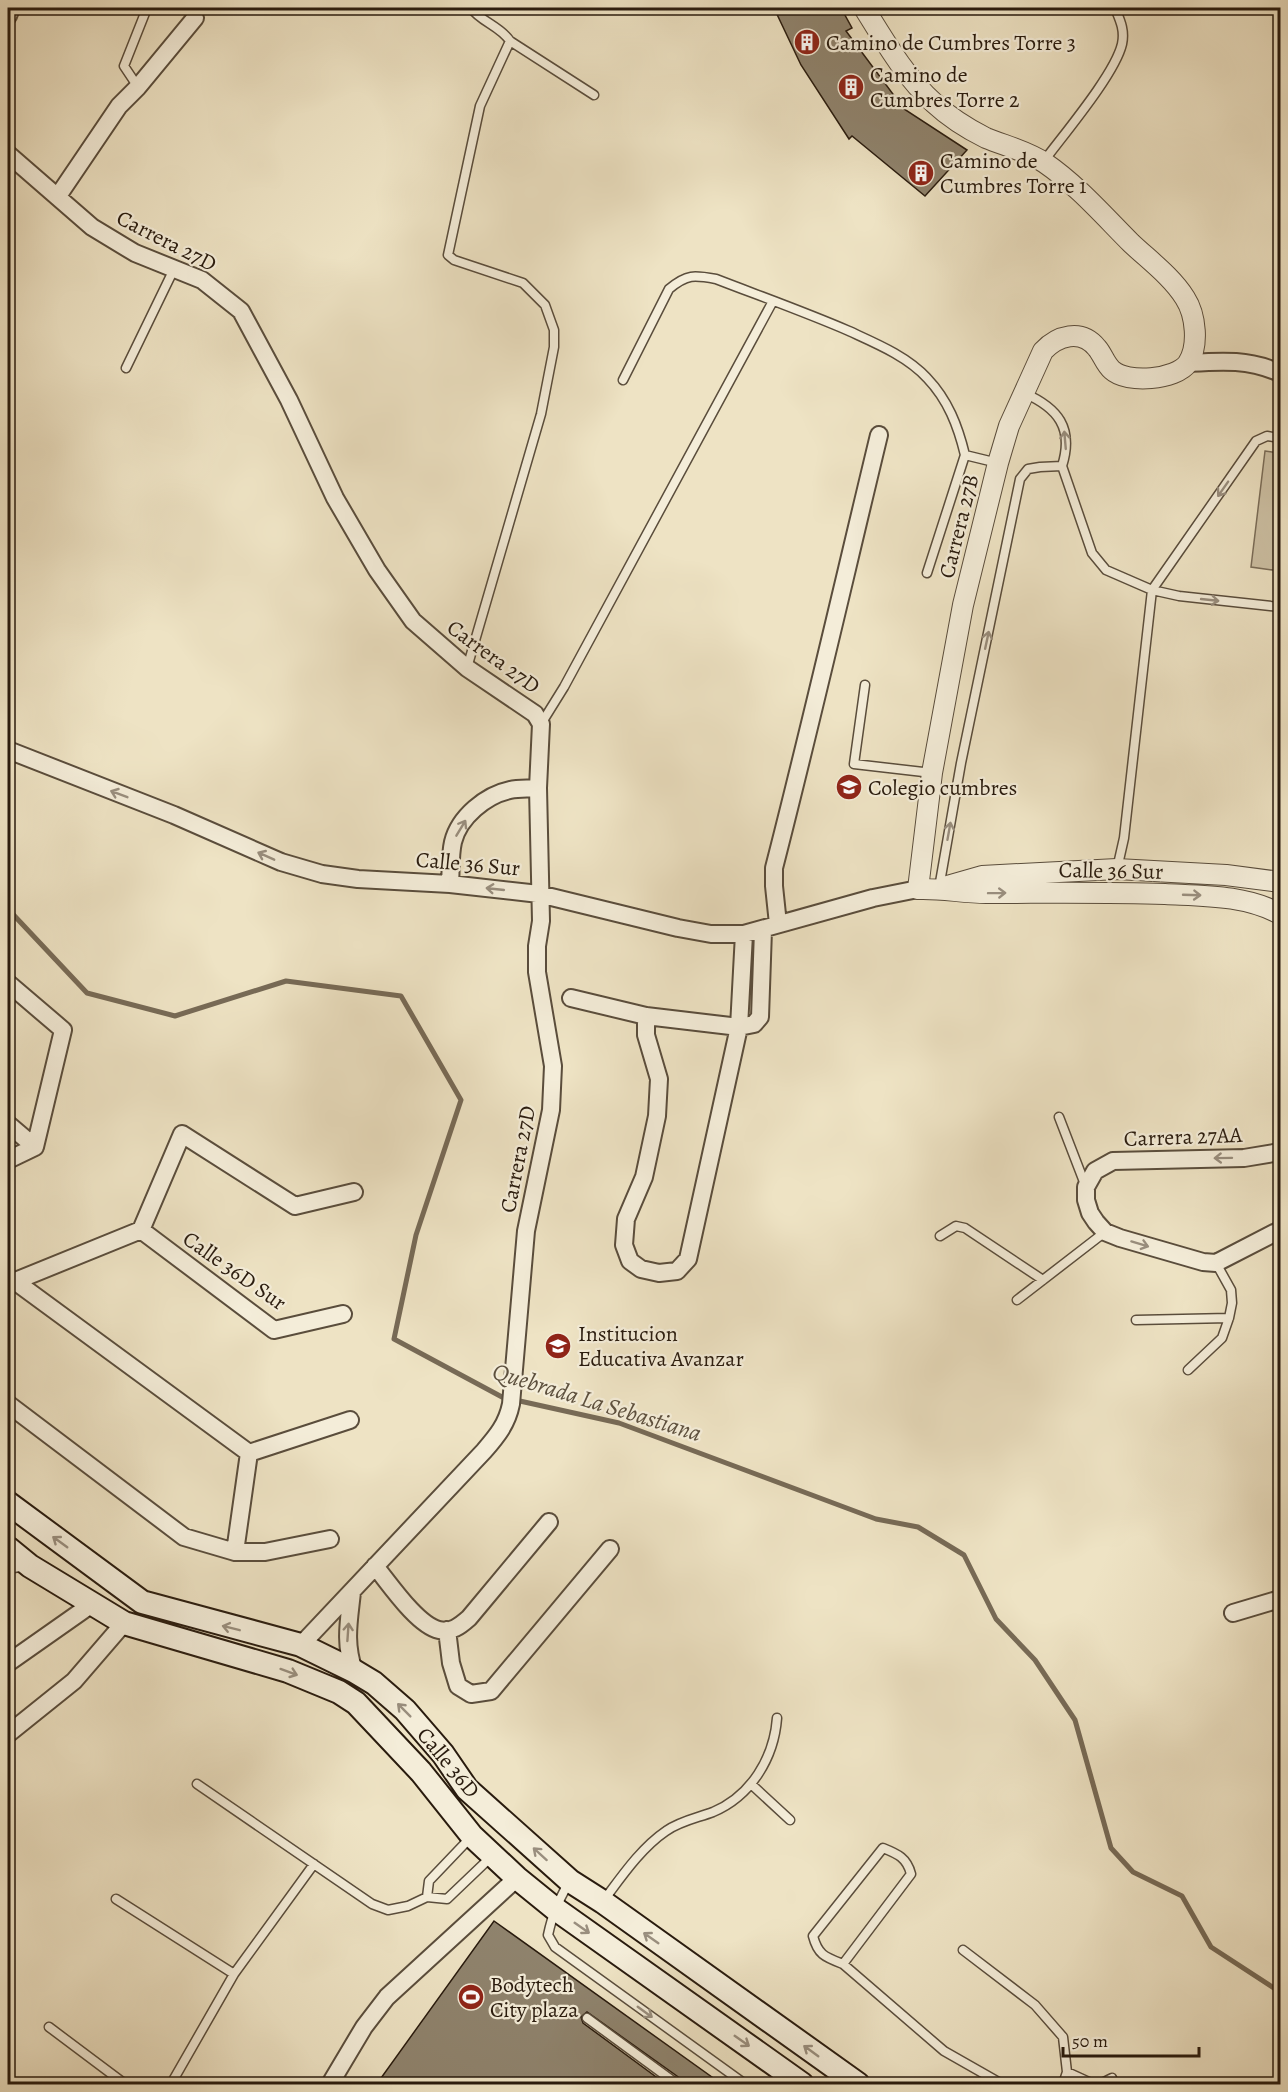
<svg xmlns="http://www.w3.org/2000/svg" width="1288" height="2092" font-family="Alegreya,serif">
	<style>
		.green { fill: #cdc1a5; stroke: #7b6e5a; stroke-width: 1.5 }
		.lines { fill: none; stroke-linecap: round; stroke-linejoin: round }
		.stream { stroke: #776a56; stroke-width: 5 }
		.building { fill: #8f836d; stroke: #291b0e; stroke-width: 1.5 }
		.service-casing { stroke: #5a4d3c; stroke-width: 11 }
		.minor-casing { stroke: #5a4d3c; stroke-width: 20 }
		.tertiary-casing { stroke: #5a4d3c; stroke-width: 22 }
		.secondary-casing { stroke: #291b0e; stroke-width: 26 }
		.service { stroke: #f4edd9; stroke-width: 8 }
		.minor { stroke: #f4edd9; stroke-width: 16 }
		.tertiary { stroke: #f4edd9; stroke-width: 20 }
		.secondary { stroke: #f4edd9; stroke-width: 22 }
		.oneway { stroke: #998e7e }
		.labels { text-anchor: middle; stroke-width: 4.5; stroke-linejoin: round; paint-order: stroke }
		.poi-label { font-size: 22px; fill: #291b0e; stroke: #f4edd9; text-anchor: start }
		.street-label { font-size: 22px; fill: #291b0e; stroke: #f4edd9 }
		.water-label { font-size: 24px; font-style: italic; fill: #5d503e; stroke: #f4edd9 }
	</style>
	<rect width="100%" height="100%" fill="#eee3c4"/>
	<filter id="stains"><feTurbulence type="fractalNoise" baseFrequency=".00333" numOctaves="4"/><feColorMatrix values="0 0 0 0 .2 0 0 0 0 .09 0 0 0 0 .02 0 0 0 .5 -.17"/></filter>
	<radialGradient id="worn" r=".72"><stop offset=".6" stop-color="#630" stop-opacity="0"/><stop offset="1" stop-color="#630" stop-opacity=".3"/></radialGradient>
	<path class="green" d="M 1265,451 L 1280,453 L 1280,571 L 1251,567 Z"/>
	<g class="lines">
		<path class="stream" d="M 8,909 L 87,993 L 175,1016 L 286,981 L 401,996 L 461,1100 L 416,1235 L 394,1339 L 502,1397 L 619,1423 L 876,1519 L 918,1527 L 964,1555 L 996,1619 L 1035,1660 L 1075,1720 L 1111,1848 L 1133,1872 L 1182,1896 L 1211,1947 L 1280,1992"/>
	</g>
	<path class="building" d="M 774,8 L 841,8 L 852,28 L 846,31 L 904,109 L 967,150 L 925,196 L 852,136 L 849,139 L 801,65 Z
		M 494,1921 L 723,2085 L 683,2085 L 681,2079 L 587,2012 L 581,2017 L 583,2023 L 667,2085 L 376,2085 Z"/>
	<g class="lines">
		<defs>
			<path id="service" d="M 471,8 C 481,22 500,26 510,41 L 594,95
				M 138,87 L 124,66 L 147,8
				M 1044,161 C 1064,134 1115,74 1122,44 C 1125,30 1120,20 1115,8
				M 126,368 L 174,269
				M 623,380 L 669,289 C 687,274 694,275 716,279 C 760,296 805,312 849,331 C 875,343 907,356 927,378 C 948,400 958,426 965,455 L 998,463
				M 1062,466 L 1092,553 L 1106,570 L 1152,590 L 1179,596 L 1280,607
				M 927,573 L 965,455
				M 467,668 L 541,414 L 554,347 L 554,330 L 545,305 L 523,283 L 454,260 L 448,255 L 480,106 L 510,41
				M 865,685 L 854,764 L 932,773
				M 541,724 L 564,687 L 773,301
				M 1117,869 L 1124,838 L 1152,590 L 1256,441 L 1267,436 L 1280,438
				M 939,888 L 961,763 L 1020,479 L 1028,469 L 1040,467 L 1062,466 C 1074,428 1058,408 1024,393
				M 1059,1117 L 1086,1187
				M 940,1236 L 956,1226 L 965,1228 L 1043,1280
				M 1017,1300 L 1105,1232
				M 1136,1320 L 1229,1318
				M 1188,1370 L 1222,1338 L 1229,1318 L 1232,1303 L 1231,1290 L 1216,1263
				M 8,1569 L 25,1566
				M 197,1784 L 372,1904 L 388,1910 L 408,1906 L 427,1897 L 447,1899 L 492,1856
				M 751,1784 L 790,1820
				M 569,1882 C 558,1902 553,1912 548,1935 L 555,1947 L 745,2084
				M 427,1897 L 429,1881 L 471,1837
				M 116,1899 L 234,1974
				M 604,1900 C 622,1876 641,1848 666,1831 C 680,1821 697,1818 713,1812 C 751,1796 774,1758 777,1718
				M 963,1950 L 1035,2005 L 1063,2037 L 1067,2072 L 1063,2084
				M 843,1964 L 911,1874 C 907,1858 898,1854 883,1848 L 813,1936 C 818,1955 825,1957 843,1964 L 944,2051 L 1002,2084
				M 587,2018 L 677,2084
				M 49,2027 L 125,2084
				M 1067,2072 L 1091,2083 L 1100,2084
				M 171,2084 L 234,1974 L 314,1864
				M 1100,2084 L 1112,2078"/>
			<path id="minor" d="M 8,16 L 11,8
				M 8,154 L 92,227 L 135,253 L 202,280 L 241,311 L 289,400 L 335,498 L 377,570 L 413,621 L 467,668 L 535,714 L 541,724 L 538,788 L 541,921 L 537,946 L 537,972 L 553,1066 L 551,1110 L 526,1231 L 511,1404 C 507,1424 497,1436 484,1451 L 301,1645
				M 58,196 L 119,106 L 138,87 L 195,18
				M 1188,363 C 1222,361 1248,359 1280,373
				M 8,750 L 174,815 L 281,862 L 322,874 L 358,879 L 450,884 L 539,894 L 678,928 L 711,934 L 744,934 L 873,898 L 918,889
				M 450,884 C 451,871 450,855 453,842 C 459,817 486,795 510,790 C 519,788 529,789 538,788
				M 778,924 L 774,886 L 774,868 C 811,724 844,580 879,435
				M 8,983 L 63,1030 L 35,1147 L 8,1160
				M 571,998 L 646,1016 L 739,1027 L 754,1024 L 760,1017 L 763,930
				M 646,1016 L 646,1035 L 659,1079 L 657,1116 L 644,1177 L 626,1219 L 624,1245 L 630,1261 L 641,1269 L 659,1273 L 677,1271 L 688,1259 L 739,1027 L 744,934
				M 8,1124 L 35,1147
				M 1280,1152 L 1244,1158 L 1113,1161 L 1095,1171 L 1086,1187 L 1086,1200 L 1090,1213 L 1096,1222 L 1105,1232 L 1120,1238 L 1203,1262 L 1216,1263 L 1280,1230
				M 141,1230 L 274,1330 L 343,1314
				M 16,1282 L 249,1453 L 235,1552
				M 8,1284 L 141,1230 L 182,1134 L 295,1206 L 354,1192
				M 8,1404 L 184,1537 L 235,1552 L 265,1552 L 330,1539
				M 249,1453 L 350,1420
				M 375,1566 C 389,1583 417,1625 439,1630 C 451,1633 460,1626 469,1618 L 549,1522
				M 352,1592 C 349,1621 344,1642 354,1671
				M 1233,1613 L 1280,1599
				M 447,1630 L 451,1663 L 458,1686 L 471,1694 L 491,1691 L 610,1549
				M 8,1663 L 92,1604
				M 8,1734 L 74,1681 L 124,1623
				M 330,2084 L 364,2027 L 387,1997 L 517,1878"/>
			<path id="tertiary" d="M 864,8 C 884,40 905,77 934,103 C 949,117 968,129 986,138 C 1006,146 1027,151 1045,163 C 1077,185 1104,216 1131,243 C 1149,260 1172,277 1185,298 C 1196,315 1199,346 1188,363 C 1176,380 1127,384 1112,370 C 1105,364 1103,355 1097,348 C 1081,328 1057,336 1043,351 L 1009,426 L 998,463 L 963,605 L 932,773 L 918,889 C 941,888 963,893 986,893 C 1046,893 1105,892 1165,894 C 1204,896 1245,895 1280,914
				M 947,886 L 982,876 L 1117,869 L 1226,875 L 1280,882"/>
			<path id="secondary" d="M 8,1503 L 142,1602 L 301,1645 L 354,1671 L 374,1683 L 405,1710 L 443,1754 L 467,1789 L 570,1881 L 603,1902 L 858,2084
				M 8,1548 L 30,1566 L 124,1623 L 288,1671 L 339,1692 L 356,1703 L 421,1772 L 472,1836 L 517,1878 L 554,1908 L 802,2084"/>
		</defs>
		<use href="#service" class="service-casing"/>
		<use href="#minor" class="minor-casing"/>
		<use href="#tertiary" class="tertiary-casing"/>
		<use href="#secondary" class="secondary-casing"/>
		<use href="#service" class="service"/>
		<use href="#minor" class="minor"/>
		<use href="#tertiary" class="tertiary"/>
		<use href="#secondary" class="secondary"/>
	</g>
	<defs><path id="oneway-shaft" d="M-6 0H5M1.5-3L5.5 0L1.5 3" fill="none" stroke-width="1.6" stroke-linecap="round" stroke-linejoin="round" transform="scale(1.5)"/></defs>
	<g class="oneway">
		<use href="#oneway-shaft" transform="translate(1065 440) rotate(-95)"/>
		<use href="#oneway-shaft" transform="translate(1223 489) rotate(125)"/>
		<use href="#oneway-shaft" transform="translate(1210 600) rotate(6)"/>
		<use href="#oneway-shaft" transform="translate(987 640) rotate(-78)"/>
		<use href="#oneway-shaft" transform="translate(119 794) rotate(-159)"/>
		<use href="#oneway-shaft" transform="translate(461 828) rotate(-59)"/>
		<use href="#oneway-shaft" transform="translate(949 831) rotate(-80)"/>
		<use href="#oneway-shaft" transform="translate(266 856) rotate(-156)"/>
		<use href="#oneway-shaft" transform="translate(495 889) rotate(-174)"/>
		<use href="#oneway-shaft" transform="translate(997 893) rotate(-1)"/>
		<use href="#oneway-shaft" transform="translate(1192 895) rotate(2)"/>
		<use href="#oneway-shaft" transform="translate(1223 1158) rotate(179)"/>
		<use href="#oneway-shaft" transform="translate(1140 1244) rotate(17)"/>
		<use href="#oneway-shaft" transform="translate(60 1542) rotate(-144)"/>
		<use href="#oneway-shaft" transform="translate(231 1628) rotate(-166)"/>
		<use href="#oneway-shaft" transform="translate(348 1632) rotate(-86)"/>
		<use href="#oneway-shaft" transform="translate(289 1672) rotate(20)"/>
		<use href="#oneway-shaft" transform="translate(404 1710) rotate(-135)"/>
		<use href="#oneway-shaft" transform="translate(540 1854) rotate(-138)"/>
		<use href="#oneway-shaft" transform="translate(582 1928) rotate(35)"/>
		<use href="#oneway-shaft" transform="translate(651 1938) rotate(-145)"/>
		<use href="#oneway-shaft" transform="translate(645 2012) rotate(36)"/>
		<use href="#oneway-shaft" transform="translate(742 2041) rotate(35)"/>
		<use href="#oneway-shaft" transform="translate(811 2051) rotate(-144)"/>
	</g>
	<defs>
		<symbol id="building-disc" viewBox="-11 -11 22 22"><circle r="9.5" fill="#8f2418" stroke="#f4edd9"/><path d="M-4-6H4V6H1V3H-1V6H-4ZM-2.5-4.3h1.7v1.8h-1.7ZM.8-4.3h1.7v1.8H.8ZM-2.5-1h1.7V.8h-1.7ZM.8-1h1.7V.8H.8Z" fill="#fff"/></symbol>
		<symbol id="school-disc" viewBox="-11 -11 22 22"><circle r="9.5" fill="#8f2418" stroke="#f4edd9"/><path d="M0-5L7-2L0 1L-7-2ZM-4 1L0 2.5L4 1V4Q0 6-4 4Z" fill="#fff"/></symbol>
		<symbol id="stadium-disc" viewBox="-11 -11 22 22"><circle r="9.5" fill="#8f2418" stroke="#f4edd9"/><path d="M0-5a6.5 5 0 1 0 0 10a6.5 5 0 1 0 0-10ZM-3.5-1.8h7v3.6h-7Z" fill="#fff"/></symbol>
	</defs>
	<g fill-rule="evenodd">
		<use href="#building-disc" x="792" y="27" width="30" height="30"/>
		<use href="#building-disc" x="836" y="72" width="30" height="30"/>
		<use href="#building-disc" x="906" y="158" width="30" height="30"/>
		<use href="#school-disc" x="834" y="772" width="30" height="30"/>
		<use href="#school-disc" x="543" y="1331" width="30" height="30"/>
		<use href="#stadium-disc" x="456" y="1982" width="30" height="30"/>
	</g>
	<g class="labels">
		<g class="poi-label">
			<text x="826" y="50">Camino de Cumbres Torre 3</text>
			<text x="870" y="82">Camino de<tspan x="870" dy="25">Cumbres Torre 2</tspan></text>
			<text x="940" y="168">Camino de<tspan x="940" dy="25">Cumbres Torre 1</tspan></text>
			<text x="868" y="795">Colegio cumbres</text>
			<text x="578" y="1341">Institucion<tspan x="578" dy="25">Educativa Avanzar</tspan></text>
			<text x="490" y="1992">Bodytech<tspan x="490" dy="25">City plaza</tspan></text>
		</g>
		<g class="street-label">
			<text transform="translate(167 240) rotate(27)" y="8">Carrera 27D</text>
			<text transform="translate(958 526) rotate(-76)" y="8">Carrera 27B</text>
			<text transform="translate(494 656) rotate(36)" y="8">Carrera 27D</text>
			<text transform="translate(468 863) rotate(5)" y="8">Calle 36 Sur</text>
			<text transform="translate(1111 870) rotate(1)" y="8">Calle 36 Sur</text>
			<text transform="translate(1183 1136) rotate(-2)" y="8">Carrera 27AA</text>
			<text transform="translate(517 1159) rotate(-79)" y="8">Carrera 27D</text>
			<text transform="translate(235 1270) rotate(35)" y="8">Calle 36D Sur</text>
			<text transform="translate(449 1762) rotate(50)" y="8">Calle 36D</text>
		</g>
		<g class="water-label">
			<text transform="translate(597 1402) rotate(17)" y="8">Quebrada La Sebastiana</text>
		</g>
	</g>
	<rect width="1288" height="2092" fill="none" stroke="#eee3c4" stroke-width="30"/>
	<rect x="9" y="9" width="1270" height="2074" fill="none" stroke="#291b0e" stroke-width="3"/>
	<rect x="15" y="15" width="1258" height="2062" fill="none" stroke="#291b0e" stroke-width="1.5"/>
	<path d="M1063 2047v9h136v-9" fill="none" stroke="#291b0e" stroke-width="3"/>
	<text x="1072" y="2047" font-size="18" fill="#291b0e" stroke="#f4edd9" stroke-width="4.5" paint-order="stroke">50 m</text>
	<rect width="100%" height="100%" filter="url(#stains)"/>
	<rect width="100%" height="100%" fill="url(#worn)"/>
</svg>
